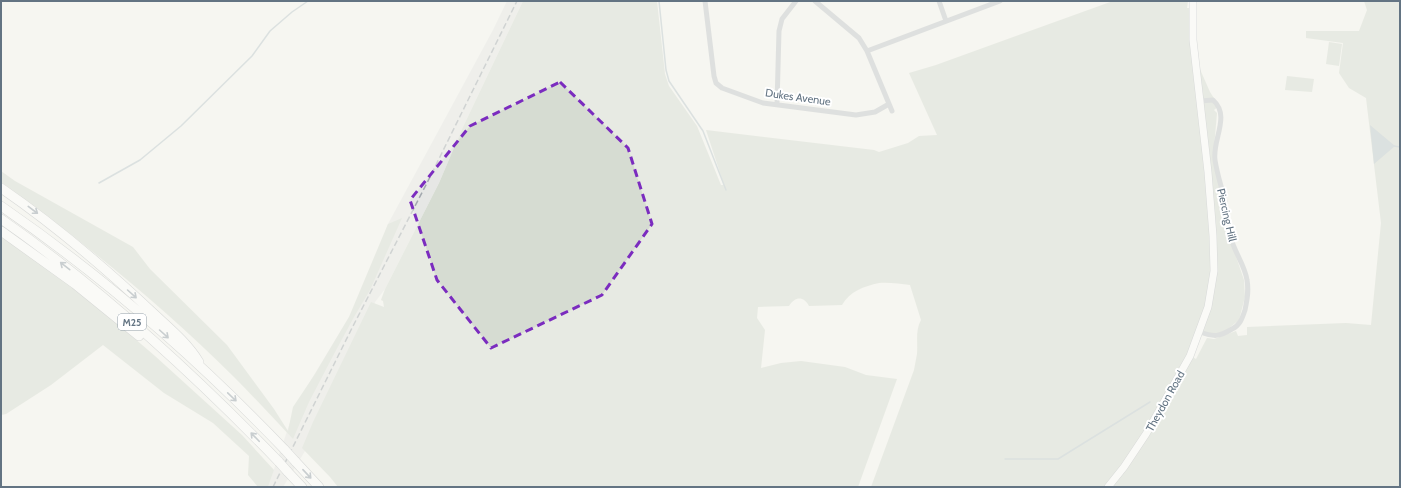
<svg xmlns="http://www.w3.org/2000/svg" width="1401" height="488" font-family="Cabin,sans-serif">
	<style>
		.built { fill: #e6e7e5 }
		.green { fill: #d6dcd2 }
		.water { fill: #bbc7cc }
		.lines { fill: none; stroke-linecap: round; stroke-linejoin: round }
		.stream { stroke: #bbc7cc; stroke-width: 1.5 }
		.secondary-casing { stroke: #b4b9be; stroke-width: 8 }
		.highway-casing { stroke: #b5b8bb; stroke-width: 10 }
		.street { stroke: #c2c6c9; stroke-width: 5 }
		.secondary { stroke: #fff; stroke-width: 7 }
		.highway { stroke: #fff; stroke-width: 9 }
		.rail { stroke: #a2a8ae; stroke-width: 1.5; stroke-dasharray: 6 3; stroke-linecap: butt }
		.highway-bridge-casing { stroke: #b5b8bb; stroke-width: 10; stroke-linecap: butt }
		.highway-bridge { stroke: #fff; stroke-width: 9 }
		.oneway { stroke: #929ea8 }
		.marked { fill: none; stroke: #7b2cbf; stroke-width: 3; stroke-dasharray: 8 5; stroke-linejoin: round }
		.labels { text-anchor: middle; stroke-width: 4; stroke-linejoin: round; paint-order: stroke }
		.shield { fill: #fff; stroke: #929ea8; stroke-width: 1 }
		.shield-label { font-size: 10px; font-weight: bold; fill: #637483 }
		.street-label { font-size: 11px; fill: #637483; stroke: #fff }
	</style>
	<rect width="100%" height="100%" fill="#f5f5f1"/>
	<path class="built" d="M 507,1 L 523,1 L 462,129 L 439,183 L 385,289 L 375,302 L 370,319 L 316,433 L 283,487 L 268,487 L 295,408 L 305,390 L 349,317 L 362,299 L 388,224 L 493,30 Z"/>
	<path class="green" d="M 523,1 L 657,1 L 665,74 L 669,86 L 697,126 L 721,185 L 724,185 L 706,130 L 874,150 L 879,152 L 908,143 L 919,136 L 937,135 L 909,73 L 936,65 L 1113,1 L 1188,1 L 1187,8 L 1190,8 L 1199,67 L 1210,92 L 1219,106 L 1214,110 L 1217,113 L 1213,159 L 1223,201 L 1229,236 L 1244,280 L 1245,297 L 1239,320 L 1223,333 L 1195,334 L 1187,354 L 1196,359 L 1207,338 L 1214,339 L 1236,331 L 1238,336 L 1247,335 L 1247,327 L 1346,323 L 1371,325 L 1381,223 L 1366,98 L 1349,88 L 1339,73 L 1343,43 L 1306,38 L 1306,31 L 1359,31 L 1367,10 L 1364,1 L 1400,1 L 1400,487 L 871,487 L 914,370 C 915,365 916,359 917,354 C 918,342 915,331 921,320 L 910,285 C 901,284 889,282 879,283 C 864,286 849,292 842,305 L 809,306 C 804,296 795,296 789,306 L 758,307 L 757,318 L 765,330 L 761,368 L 781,363 L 801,361 L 845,367 L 866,375 L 897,379 L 858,487 L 338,487 L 330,477 L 302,448 L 313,422 L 371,302 L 384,307 L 383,301 L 381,300 L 385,289 L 439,183 L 462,129 Z
		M 1329,42 L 1342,44 L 1339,66 L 1326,64 Z
		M 1287,76 L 1314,79 L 1312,92 L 1285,90 Z
		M 1,171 L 15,181 L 133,247 L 150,269 L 227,345 L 274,409 L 288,431 L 293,407 L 315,374 L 349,317 L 388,224 L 402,218 L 370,290 L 354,317 L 334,354 L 309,402 L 293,439 C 273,418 254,397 234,377 C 162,305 83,242 1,182 Z
		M 1,235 L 78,290 L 155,356 L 242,435 L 274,470 L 268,487 L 258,487 L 248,475 L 249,456 L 213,423 L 164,393 L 103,345 L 51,385 L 6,414 L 1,415 Z"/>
	<path class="water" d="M 1370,125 L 1395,146 L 1374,164 Z"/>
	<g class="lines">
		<path class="stream" d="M 659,1 L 666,70 L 669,81 L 703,131 L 726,190
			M 1394,146 L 1400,147
			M 99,183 L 140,160 L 181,126 L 252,56 L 270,31 L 292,12 L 308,1
			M 1005,459 L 1058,459 L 1150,402
			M 1160,487 L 1165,487"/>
		<defs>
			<path id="secondary" d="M 1108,487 L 1124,467 L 1146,434 L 1190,356 L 1208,307 L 1214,271 L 1213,236 L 1208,172 L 1193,40 L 1193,1"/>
			<path id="highway" d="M 1,188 C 55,225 104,267 151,311 C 168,327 187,342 199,362
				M 1,206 C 104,277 199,360 285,450
				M 1,219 C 103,290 193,373 279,462
				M 1,231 L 75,284 L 139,336
				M 295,461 L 319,487
				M 287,471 L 302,487"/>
		</defs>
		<use href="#secondary" class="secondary-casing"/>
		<use href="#highway" class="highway-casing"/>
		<path class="street" d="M 705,1 L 714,76 L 716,83 L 722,88 L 763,103 L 856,115 L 875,112 L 889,104
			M 815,1 L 859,38 L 867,51 L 892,111
			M 939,1 L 946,21
			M 867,51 L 1000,1
			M 1200,101 L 1213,100 C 1231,116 1212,140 1215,160 C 1217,174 1222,188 1225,202 C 1227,212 1228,224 1230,235 C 1233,250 1245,265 1247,280 C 1249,291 1247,300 1245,310 C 1242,319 1240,325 1232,329 C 1219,337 1214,337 1200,332
			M 777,104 L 779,31 L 782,19 L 796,1"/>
		<use href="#secondary" class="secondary"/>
		<use href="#highway" class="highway"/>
		<path class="rail" d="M 273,487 L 352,328 L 429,179 L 517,1"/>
		<defs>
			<path id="highway-bridge" d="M 285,450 L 295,461
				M 279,462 L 287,471"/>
		</defs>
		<use href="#highway-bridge" class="highway-bridge-casing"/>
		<use href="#highway-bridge" class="highway-bridge"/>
	</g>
	<defs><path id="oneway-shaft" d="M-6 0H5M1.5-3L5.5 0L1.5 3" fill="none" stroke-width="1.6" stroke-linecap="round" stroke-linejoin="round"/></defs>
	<g class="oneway">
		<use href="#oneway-shaft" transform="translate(33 210) rotate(37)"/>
		<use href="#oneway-shaft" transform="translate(65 266) rotate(-142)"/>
		<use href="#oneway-shaft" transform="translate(132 294) rotate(42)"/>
		<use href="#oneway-shaft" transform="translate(164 334) rotate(42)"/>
		<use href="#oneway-shaft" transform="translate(232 397) rotate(44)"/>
		<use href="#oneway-shaft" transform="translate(255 437) rotate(-134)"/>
		<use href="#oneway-shaft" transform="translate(307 474) rotate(47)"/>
	</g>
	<path d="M0 0H1401V488H0ZM 560,82 L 628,148 L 652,224 L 602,295 L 491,348 L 437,280 L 410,200 L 470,126 Z" fill="#f5f5f1" fill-opacity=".55" fill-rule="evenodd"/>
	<path class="marked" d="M 560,82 L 628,148 L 652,224 L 602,295 L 491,348 L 437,280 L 410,200 L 470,126 Z"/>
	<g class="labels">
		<rect class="shield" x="118" y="314" width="28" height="16" rx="3"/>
		<g class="shield-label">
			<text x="132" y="326">M25</text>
		</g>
		<g class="street-label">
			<text transform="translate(798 97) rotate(8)" y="4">Dukes Avenue</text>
			<text transform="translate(1227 215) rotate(77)" y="4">Piercing Hill</text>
			<text transform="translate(1165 401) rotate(-61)" y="4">Theydon Road</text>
		</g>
	</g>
	<rect width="1401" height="488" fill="none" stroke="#637483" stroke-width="4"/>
</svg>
